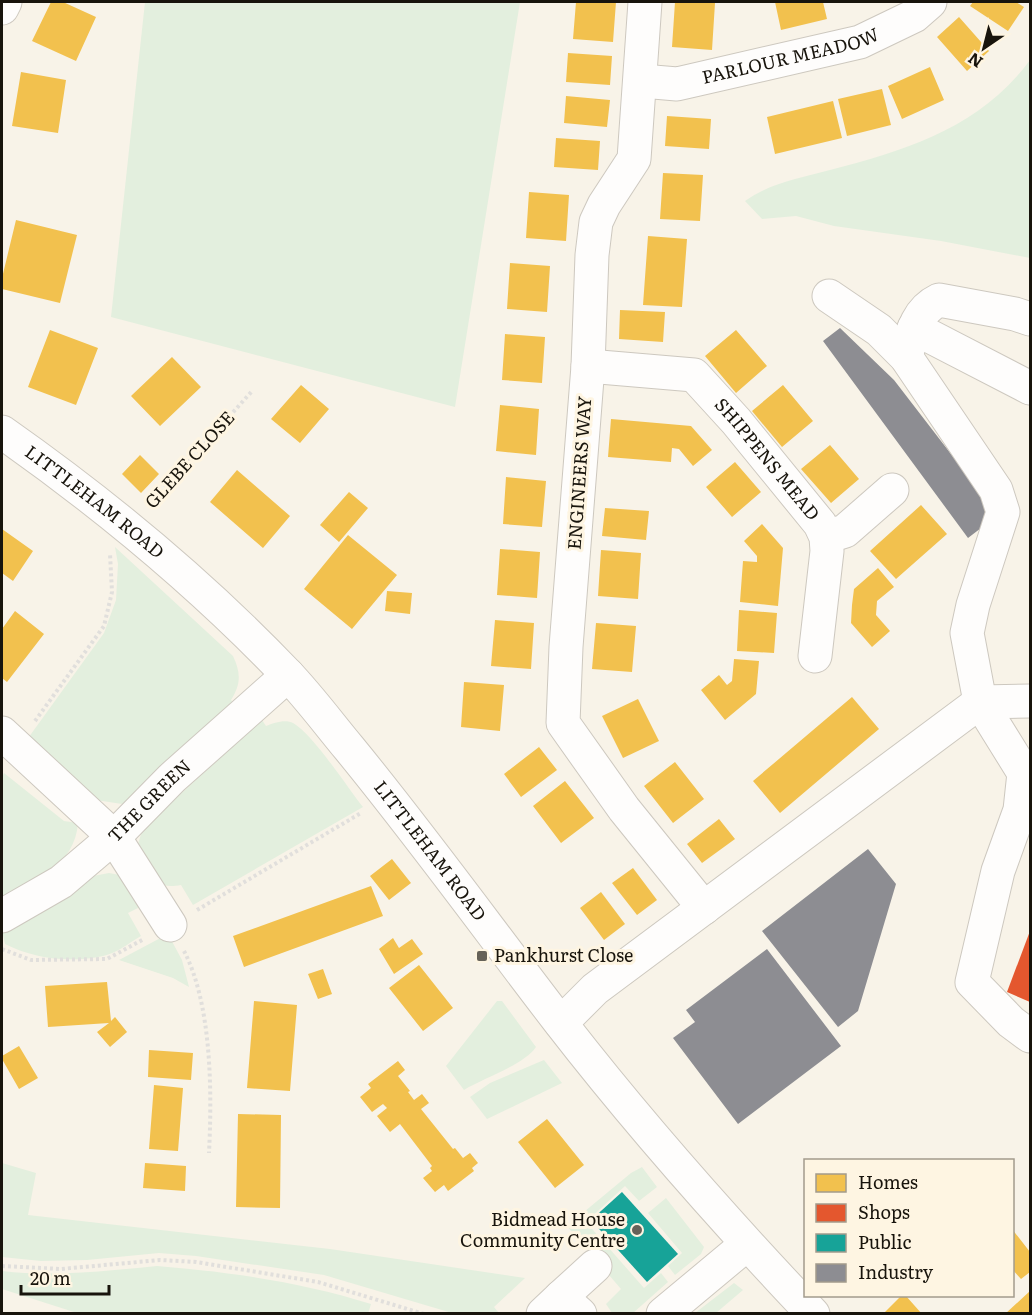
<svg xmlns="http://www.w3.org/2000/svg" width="1032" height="1315" font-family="Literata,serif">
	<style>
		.green { fill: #e3efde }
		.homes { fill: #f2c14e }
		.shops { fill: #e4572e }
		.public { fill: #17a398 }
		.industry { fill: #8d8d92 }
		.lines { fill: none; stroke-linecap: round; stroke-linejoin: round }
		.minor-casing { stroke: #cdc8bf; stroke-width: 35 }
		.path { stroke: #e1dfdc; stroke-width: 4; stroke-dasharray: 3 3; stroke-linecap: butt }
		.minor { stroke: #fefdfc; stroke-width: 33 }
		.poi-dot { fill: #666259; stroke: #fef5e2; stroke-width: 2 }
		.labels { text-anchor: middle; stroke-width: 6; stroke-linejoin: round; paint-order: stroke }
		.street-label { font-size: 18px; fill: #18140c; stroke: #fef5e2 }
		.poi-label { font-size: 18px; fill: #18140c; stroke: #fef5e2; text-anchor: start }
	</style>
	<rect width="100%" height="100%" fill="#f8f3e8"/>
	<path class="green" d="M 145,2 L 520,2 L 455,407 L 111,317 Z
		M 1030,60 L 1030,258 L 941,241 L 834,226 L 796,216 L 762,219 L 745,201 C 770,183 800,178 830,170 C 907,150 981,127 1030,60 Z
		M 115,547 L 233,656 C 241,673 241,684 231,700 L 236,705 L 139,792 L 122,804 L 96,800 L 26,741 L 104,633 L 116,600 L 118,564 Z
		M 262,720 L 266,726 C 274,723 285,719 293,723 C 313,734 347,787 363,807 L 193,905 L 181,885 C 150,891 148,870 137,847 L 143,828 Z
		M 4,773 L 64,821 L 78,823 C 75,865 34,883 2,902 L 2,777 Z
		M 109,873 L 125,876 L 143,900 L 138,908 L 128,913 L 141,936 C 129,943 115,954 103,956 C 71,963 34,959 5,944 L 2,931 L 93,876 Z
		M 168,934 L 182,960 L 189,987 L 173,978 L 119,960 Z
		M 497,1001 L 502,1001 L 536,1047 C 524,1065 483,1078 464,1090 L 446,1066 Z
		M 544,1060 L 562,1083 L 487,1119 L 470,1097 L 490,1083 Z
		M 2,1163 L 36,1173 L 28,1215 L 330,1249 L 525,1278 L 494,1307 L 499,1313 L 452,1313 L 324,1275 L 196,1256 L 159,1253 L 87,1260 L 41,1261 L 2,1257 Z
		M 642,1167 L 657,1187 L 639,1201 L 625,1186 L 586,1222 L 644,1288 L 661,1273 L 668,1282 L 633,1313 L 612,1313 L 606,1304 L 621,1289 L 567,1226 L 631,1173 Z
		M 666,1198 L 704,1247 L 701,1254 L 675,1275 L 668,1266 L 682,1253 L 648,1213 Z
		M 157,1266 C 230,1272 301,1282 371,1304 L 368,1314 L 77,1313 L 2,1289 L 2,1271 C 53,1277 105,1271 157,1266 Z
		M 734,1283 L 743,1290 L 716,1313 L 695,1313 Z"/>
	<path class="homes" d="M 51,2 L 63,2 L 96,17 L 76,61 L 32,41 Z
		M 576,2 L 616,2 L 613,42 L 573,39 Z
		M 675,2 L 715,3 L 712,50 L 672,47 Z
		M 775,2 L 823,2 L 827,19 L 781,30 Z
		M 973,2 L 1016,2 L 1024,7 L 1008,31 L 970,6 Z
		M 959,17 L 989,51 L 967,71 L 937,37 Z
		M 568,53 L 612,56 L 610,85 L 566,82 Z
		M 930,67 L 944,100 L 902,119 L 888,86 Z
		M 21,72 L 66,80 L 58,133 L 12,126 Z
		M 882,89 L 891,125 L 847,136 L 838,99 Z
		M 566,96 L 610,100 L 607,127 L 564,123 Z
		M 833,101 L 842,138 L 775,154 L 767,117 Z
		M 667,116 L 711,119 L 709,149 L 665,146 Z
		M 556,138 L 600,141 L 598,170 L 554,167 Z
		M 663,173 L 703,175 L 700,221 L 660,219 Z
		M 529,192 L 569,195 L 566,241 L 526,238 Z
		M 16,220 L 77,235 L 60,303 L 2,289 L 2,278 Z
		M 648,236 L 687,239 L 682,307 L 643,305 Z
		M 510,263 L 550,266 L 547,312 L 507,309 Z
		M 620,310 L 665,312 L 663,342 L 619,339 Z
		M 50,330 L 98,348 L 76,405 L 28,387 Z
		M 736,330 L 767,366 L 736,393 L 705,356 Z
		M 505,334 L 545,337 L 542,383 L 502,380 Z
		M 172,357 L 201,387 L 160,426 L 131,396 Z
		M 301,385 L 329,409 L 300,443 L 271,419 Z
		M 783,385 L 813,421 L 782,447 L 752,411 Z
		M 500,405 L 539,409 L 536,455 L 496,451 Z
		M 611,419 L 691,426 L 712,450 L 693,466 L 679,449 L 672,448 L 671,462 L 608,457 Z
		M 830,445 L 859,479 L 831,503 L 801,469 Z
		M 140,455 L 159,474 L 141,493 L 122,474 Z
		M 735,462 L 761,492 L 732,517 L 706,487 Z
		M 237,470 L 290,516 L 263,548 L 210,502 Z
		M 506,477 L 546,481 L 542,527 L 503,524 Z
		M 349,492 L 368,508 L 339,542 L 320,525 Z
		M 921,505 L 947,534 L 896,579 L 870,551 Z
		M 605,508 L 649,511 L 646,540 L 602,536 Z
		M 762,524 L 783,548 L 778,606 L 740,602 L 743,561 L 757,562 L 757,556 L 744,541 Z
		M 2,529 L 33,551 L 13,581 L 2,573 Z
		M 348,535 L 397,575 L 352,629 L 304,589 Z
		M 500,549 L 540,552 L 537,598 L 497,595 Z
		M 601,550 L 641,553 L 638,599 L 598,596 Z
		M 878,568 L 894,587 L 877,601 L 876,615 L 890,631 L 872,647 L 851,623 L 852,605 L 854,589 Z
		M 387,591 L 412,593 L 410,614 L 385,611 Z
		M 739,610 L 777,613 L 774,653 L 737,651 Z
		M 15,611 L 44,634 L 7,682 L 2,678 L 2,629 Z
		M 495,620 L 534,623 L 531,669 L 491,666 Z
		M 596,623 L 636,626 L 632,672 L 592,669 Z
		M 734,659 L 759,661 L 756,694 L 725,720 L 701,690 L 719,675 L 727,685 L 732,681 Z
		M 464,682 L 504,685 L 500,731 L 461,727 Z
		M 852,697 L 879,729 L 780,813 L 753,781 Z
		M 638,699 L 659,741 L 623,758 L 602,716 Z
		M 539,747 L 557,770 L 521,797 L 504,774 Z
		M 675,762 L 704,799 L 673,823 L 644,786 Z
		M 565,781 L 594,818 L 561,843 L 533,806 Z
		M 719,819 L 735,839 L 702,863 L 687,844 Z
		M 392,859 L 411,883 L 389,900 L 370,876 Z
		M 633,868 L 657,900 L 637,915 L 612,883 Z
		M 371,886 L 383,916 L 244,967 L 233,936 Z
		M 601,892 L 625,924 L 604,940 L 580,908 Z
		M 393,938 L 399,948 L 412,939 L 423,954 L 394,974 L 379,949 Z
		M 419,965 L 453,1008 L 423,1031 L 389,988 Z
		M 323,969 L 332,994 L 318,999 L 308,974 Z
		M 107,982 L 111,1021 L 115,1017 L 127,1032 L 110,1047 L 97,1032 L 109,1023 L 48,1027 L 45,986 Z
		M 254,1001 L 297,1005 L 290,1091 L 247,1088 Z
		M 19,1046 L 38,1078 L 19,1089 L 2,1059 L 2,1056 Z
		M 149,1050 L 193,1053 L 191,1080 L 148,1077 Z
		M 398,1061 L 405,1070 L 398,1076 L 410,1091 L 408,1092 L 414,1100 L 422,1094 L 429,1103 L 421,1109 L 453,1149 L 455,1148 L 463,1158 L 470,1153 L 478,1163 L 472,1168 L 474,1171 L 448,1191 L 444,1185 L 435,1192 L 423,1178 L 432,1171 L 430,1168 L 432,1166 L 400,1124 L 390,1132 L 377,1116 L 387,1108 L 383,1104 L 372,1112 L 360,1097 L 371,1088 L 368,1084 Z
		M 154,1085 L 183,1088 L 178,1151 L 149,1149 Z
		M 238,1114 L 281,1115 L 280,1208 L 236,1207 Z
		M 547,1119 L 584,1165 L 555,1188 L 518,1142 Z
		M 145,1163 L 186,1166 L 185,1191 L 143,1188 Z
		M 1012,1229 L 1030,1252 L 1030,1272 L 1021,1279 L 1012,1269 Z
		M 1030,1291 L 1030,1314 L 1005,1314 Z
		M 901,1296 L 906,1296 L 922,1314 L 883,1314 Z"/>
	<path class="shops" d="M 1030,931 L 1030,1002 L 1007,992 Z"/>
	<path class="public" d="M 622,1192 L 678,1254 L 647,1282 L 591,1220 Z"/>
	<path class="industry" d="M 840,328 L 894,380 L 998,515 L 968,538 L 823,341 Z
		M 868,849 L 896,884 L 858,1011 L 838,1027 L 762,931 Z
		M 767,949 L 841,1046 L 738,1124 L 673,1038 L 695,1022 L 686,1010 Z"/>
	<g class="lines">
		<defs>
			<g id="minor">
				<path d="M 645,2 L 634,159 L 604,205 L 596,222 L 592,255 L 588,366 L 566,647 L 563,723 L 624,809 L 704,908"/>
				<path d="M 2,8 L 5,2"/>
				<path id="s1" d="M 642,81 L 677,84 L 860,42 L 914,16 L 930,2"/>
				<path d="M 829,296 L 879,330 L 906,357 L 996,490 L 1003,512 L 973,605 L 967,633 L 980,702 L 1024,773 L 1020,810 L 998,871 L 972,982 L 1011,1022 L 1030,1036"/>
				<path d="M 914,328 L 1030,388"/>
				<path d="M 906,357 C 912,334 916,311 939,300 L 1015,314 L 1030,319"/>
				<path id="s2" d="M 588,366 L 694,375 L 736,421 L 820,524 L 826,537 L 827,551 L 815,656"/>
				<path id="s3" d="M 2,432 C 103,503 201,584 287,674 C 309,697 329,724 349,748 C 422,837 489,930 559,1021 C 638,1123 724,1220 813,1314"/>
				<path d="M 826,537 L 845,531 L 892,490"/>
				<path d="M 2,733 L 114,837 L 170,925"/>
				<path id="s4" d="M 2,916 L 61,882 L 114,837 L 172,778 L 288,675"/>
				<path d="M 561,1023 L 595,989 L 980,702 L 1030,701"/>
				<path d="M 561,1297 L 595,1266"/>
				<path d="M 543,1314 L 561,1297 L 580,1314"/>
				<path d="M 663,1314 L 747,1244"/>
			</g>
		</defs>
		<use href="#minor" class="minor-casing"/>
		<path class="path" d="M 149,506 L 253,390
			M 35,721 L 104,626 L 112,592 L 110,554
			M 197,910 L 361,813
			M 2,949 L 31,960 L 107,959 L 144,939
			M 184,951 C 212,1005 212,1093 209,1153
			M 2,1266 L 61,1269 L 160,1260 L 196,1262 L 318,1282 L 424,1314"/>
		<use href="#minor" class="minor"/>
	</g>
	<g class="poi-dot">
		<rect x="476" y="950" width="12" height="12" rx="3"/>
		<circle cx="637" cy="1230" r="6"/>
	</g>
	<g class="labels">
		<g class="street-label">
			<text dy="6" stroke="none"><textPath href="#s1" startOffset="152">PARLOUR MEADOW</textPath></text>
			<text transform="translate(190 460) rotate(-48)" y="6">GLEBE CLOSE</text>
			<text dy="6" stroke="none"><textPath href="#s2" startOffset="218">SHIPPENS MEAD</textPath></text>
			<text transform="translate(580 473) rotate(-86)" y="6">ENGINEERS WAY</text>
			<text dy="6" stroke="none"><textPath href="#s3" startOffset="116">LITTLEHAM ROAD</textPath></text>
			<text dy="6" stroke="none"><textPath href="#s4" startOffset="188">THE GREEN</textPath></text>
			<text dy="6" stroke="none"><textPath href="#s3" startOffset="602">LITTLEHAM ROAD</textPath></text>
		</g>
		<g class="poi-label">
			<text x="494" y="962">Pankhurst Close</text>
			<text x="625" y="1226" text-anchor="end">Bidmead House<tspan x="625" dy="21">Community Centre</tspan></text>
		</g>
	</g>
	<rect width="1032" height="1315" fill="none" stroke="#18140c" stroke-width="6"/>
	<rect x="804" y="1159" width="210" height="138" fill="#fef5e2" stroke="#a29b8c" stroke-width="1.5"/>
	<rect x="816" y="1174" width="30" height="18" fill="#f2c14e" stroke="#a29b8c" stroke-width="1.5"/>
	<text x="858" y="1189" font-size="18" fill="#18140c">Homes</text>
	<rect x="816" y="1204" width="30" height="18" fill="#e4572e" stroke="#a29b8c" stroke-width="1.5"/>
	<text x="858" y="1219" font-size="18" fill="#18140c">Shops</text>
	<rect x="816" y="1234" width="30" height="18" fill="#17a398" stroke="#a29b8c" stroke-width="1.5"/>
	<text x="858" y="1249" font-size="18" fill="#18140c">Public</text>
	<rect x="816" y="1264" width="30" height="18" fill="#8d8d92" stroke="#a29b8c" stroke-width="1.5"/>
	<text x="858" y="1279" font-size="18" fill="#18140c">Industry</text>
	<g transform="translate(984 48) rotate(215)" stroke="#fef5e2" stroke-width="4.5" paint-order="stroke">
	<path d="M0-4.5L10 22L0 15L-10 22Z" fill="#18140c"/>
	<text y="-9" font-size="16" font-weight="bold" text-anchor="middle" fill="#18140c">N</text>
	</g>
	<path d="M21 1285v9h88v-9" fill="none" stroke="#18140c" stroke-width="3"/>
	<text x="30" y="1285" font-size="18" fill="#18140c" stroke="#fef5e2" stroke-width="4.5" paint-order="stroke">20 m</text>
</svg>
